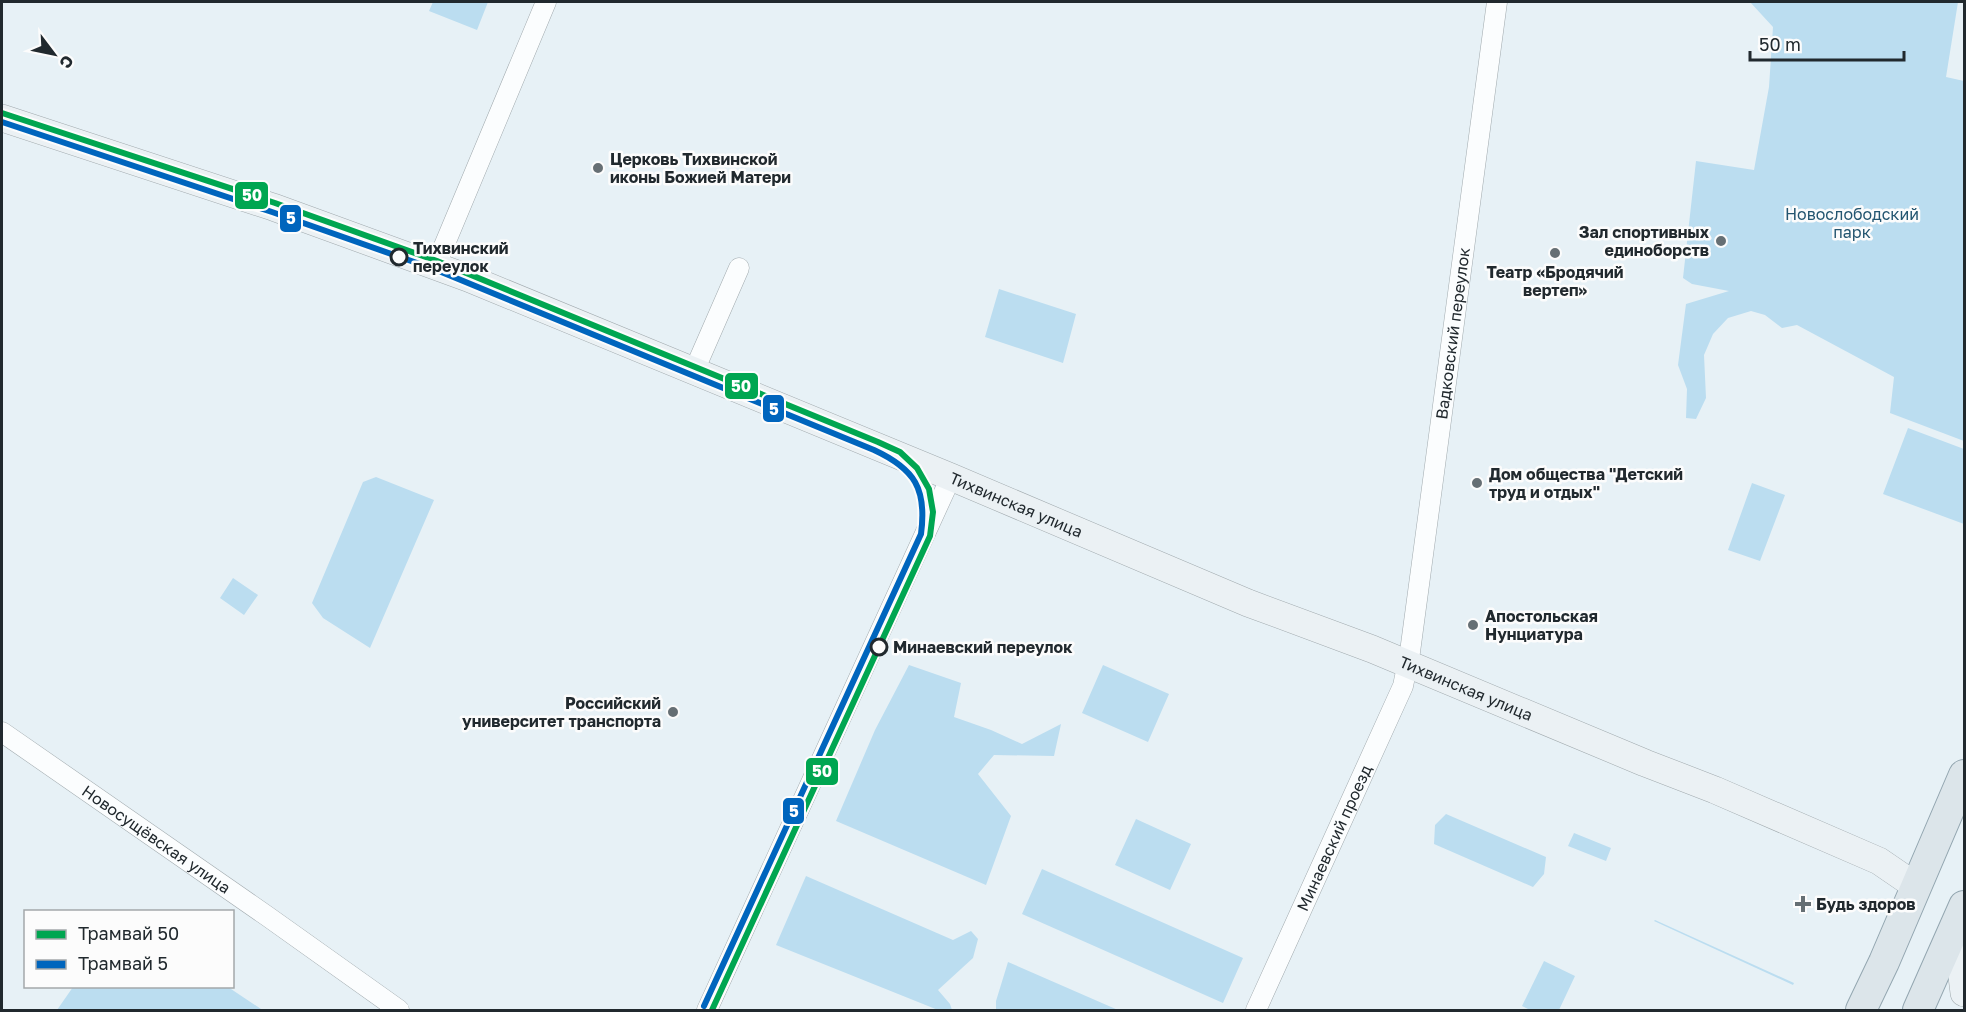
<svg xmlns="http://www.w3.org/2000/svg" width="1966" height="1012" font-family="'Golos Text',sans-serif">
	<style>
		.green { fill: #bbddf0 }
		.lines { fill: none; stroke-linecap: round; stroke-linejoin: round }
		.street-casing { stroke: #a1aaae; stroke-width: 21 }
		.secondary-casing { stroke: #a1aaae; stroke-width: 28 }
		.primary-casing { stroke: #93a6b0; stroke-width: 32 }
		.street { stroke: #fbfdfe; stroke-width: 20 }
		.secondary { stroke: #ebf1f4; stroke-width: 27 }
		.primary { stroke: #dce5ea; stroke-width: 30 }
		.tram-1-casing { stroke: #fcfcfc; stroke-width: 10 }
		.tram-2-casing { stroke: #fcfcfc; stroke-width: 10 }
		.tram-1 { stroke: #00a651; stroke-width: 6 }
		.tram-2 { stroke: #0065bd; stroke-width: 6 }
		.poi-dot { fill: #666f74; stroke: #fcfcfc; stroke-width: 2 }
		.stop-dot { fill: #fcfcfc; stroke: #21292e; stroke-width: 3 }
		.labels { text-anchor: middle; stroke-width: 5; stroke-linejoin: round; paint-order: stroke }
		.poi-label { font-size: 16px; font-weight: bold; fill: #21292e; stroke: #fcfcfc; text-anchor: start }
		.park-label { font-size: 16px; fill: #235570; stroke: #fcfcfc }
		.stop-label { font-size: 16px; font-weight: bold; fill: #21292e; stroke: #fcfcfc; text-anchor: start }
		.street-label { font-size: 16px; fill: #21292e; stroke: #fcfcfc }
		.line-badge { stroke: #fcfcfc; stroke-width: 2 }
		.badge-label { font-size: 16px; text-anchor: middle; font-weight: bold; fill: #fff }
	</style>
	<rect width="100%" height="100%" fill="#e7f1f6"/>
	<path class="green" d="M 433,2 L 488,2 L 477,30 L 429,11 Z
		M 1750,2 L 1958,2 L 1946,77 L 1964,81 L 1964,441 L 1890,413 L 1894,377 L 1797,325 L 1782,328 L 1765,315 L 1751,311 L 1728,318 L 1713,334 L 1704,355 L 1706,398 L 1696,419 L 1686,418 L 1687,389 L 1678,365 L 1686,304 L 1729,291 L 1692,284 L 1683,278 L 1696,161 L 1754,170 L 1769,87 L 1773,27 Z
		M 999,289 L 1076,314 L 1063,363 L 985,337 Z
		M 1908,428 L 1964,449 L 1964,524 L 1883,494 Z
		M 376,477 L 434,500 L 370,648 L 323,618 L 312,603 L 363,482 Z
		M 1752,483 L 1785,495 L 1760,561 L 1728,550 Z
		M 233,578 L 258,595 L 244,615 L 220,598 Z
		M 909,665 L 961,683 L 954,717 L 991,730 L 1022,744 L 1061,724 L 1054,756 L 994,755 L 978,774 L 1011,816 L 986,885 L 836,821 L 875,730 Z
		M 1103,665 L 1169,694 L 1148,742 L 1082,713 Z
		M 1446,814 L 1546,857 L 1544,874 L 1533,887 L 1434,844 L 1435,825 Z
		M 1136,819 L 1191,844 L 1170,890 L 1115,865 Z
		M 1574,833 L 1611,848 L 1606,861 L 1568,846 Z
		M 1042,869 L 1243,958 L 1223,1003 L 1022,914 Z
		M 806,876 L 953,940 L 971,931 L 978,939 L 973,958 L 938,990 L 950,1004 L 952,1010 L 938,1010 L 776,945 Z
		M 1655,920 L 1794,983 L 1793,985 L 1654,921 Z
		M 1544,961 L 1575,976 L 1559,1010 L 1530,1010 L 1522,1006 Z
		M 1008,962 L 1118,1010 L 996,1010 L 996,1001 Z
		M 73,987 L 228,987 L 261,1009 L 57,1010 Z"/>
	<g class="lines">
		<defs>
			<g id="street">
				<path d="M 436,265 L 546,2"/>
				<path d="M 694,371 L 739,268"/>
				<path id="s1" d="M 2,732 L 267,916 L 399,1010"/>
				<path d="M 707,1010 L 951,477"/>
				<path id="s2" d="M 1256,1010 L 1403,686 L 1410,652 L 1497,2"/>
			</g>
			<g id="secondary">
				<path id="s3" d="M 2,118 L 273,207 L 468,278 L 951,477 L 1248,603 L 1372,649 L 1645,763 L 1715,790 L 1879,861 L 1917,887"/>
				<path d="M 1964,937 L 1961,968 L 1964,993"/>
			</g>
			<path id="primary" d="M 1861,1010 L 1884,962 L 1964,775
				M 1918,1010 L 1964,906"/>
		</defs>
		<use href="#street" class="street-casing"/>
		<use href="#secondary" class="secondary-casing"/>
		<use href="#primary" class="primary-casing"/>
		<use href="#street" class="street"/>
		<use href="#secondary" class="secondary"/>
		<use href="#primary" class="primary"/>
		<defs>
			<path id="tram-1" d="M 2,113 L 275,203 L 437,261 L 878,442 L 900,452 L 917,468 L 929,489 L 933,512 L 930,536 L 712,1010"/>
			<path id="tram-2" d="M 2,122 L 272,212 L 434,269 L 874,450 C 915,469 927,489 921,534 L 704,1006"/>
		</defs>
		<use href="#tram-1" class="tram-1-casing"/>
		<use href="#tram-2" class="tram-2-casing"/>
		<use href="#tram-1" class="tram-1"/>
		<use href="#tram-2" class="tram-2"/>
	</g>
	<g class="poi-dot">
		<circle cx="598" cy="168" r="6"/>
		<circle cx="1721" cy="241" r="6"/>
		<circle cx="1555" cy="253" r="6"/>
		<circle cx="1477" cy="483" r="6"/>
		<circle cx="1473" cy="625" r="6"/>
		<circle cx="673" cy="712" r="6"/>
		<path d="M1800 895h6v6h6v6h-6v6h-6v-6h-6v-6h6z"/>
	</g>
	<g class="stop-dot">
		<circle cx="399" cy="257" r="8"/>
		<circle cx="879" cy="647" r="8"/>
	</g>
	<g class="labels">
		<g class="poi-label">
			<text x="610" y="165">Церковь Тихвинской<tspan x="610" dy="18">иконы Божией Матери</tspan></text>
			<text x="1709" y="238" text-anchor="end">Зал спортивных<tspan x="1709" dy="18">единоборств</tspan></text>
			<text x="1555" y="278" text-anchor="middle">Театр «Бродячий<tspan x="1555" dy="18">вертеп»</tspan></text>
			<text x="1489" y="480">Дом общества "Детский<tspan x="1489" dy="18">труд и отдых"</tspan></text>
			<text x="1485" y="622">Апостольская<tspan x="1485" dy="18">Нунциатура</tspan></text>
			<text x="661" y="709" text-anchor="end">Российский<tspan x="661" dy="18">университет транспорта</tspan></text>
			<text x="1816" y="910">Будь здоров</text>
		</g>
		<g class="park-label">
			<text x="1852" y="220">Новослободский<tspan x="1852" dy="18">парк</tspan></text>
		</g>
		<g class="stop-label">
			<text x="413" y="254">Тихвинский<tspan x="413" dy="18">переулок</tspan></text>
			<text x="893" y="653">Минаевский переулок</text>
		</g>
		<g class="street-label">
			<text dy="6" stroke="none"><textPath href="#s2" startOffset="712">Вадковский переулок</textPath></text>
			<text dy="6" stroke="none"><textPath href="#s3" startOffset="1086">Тихвинская улица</textPath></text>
			<text dy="6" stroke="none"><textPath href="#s3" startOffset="1572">Тихвинская улица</textPath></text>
			<text dy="6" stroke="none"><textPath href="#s2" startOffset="189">Минаевский проезд</textPath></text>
			<text dy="6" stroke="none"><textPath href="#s1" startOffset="188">Новосущёвская улица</textPath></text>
		</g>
	</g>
	<g class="line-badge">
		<rect x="234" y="181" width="35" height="29" rx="6" fill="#00a651"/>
		<rect x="279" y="204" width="23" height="29" rx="6" fill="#0065bd"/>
		<rect x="724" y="372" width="35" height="28" rx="6" fill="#00a651"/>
		<rect x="762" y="394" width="23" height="29" rx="6" fill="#0065bd"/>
		<rect x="805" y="757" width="34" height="29" rx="6" fill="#00a651"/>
		<rect x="782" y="797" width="23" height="28" rx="6" fill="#0065bd"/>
	</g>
	<g class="badge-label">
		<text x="252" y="201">50</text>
		<text x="291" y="224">5</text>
		<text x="741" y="392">50</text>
		<text x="774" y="415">5</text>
		<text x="822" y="777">50</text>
		<text x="794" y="817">5</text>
	</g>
	<rect width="1966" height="1012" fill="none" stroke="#21292e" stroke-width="6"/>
	<rect x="24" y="910" width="210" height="78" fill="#fcfcfc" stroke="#a4a8aa" stroke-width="1.5"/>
	<rect x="36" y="930" width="30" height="9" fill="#00a651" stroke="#a4a8aa" stroke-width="1.5"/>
	<text x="78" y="940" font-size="18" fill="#21292e">Трамвай 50</text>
	<rect x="36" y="960" width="30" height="9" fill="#0065bd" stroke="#a4a8aa" stroke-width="1.5"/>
	<text x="78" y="970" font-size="18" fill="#21292e">Трамвай 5</text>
	<g transform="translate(54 54) rotate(122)" stroke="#fcfcfc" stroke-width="4.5" paint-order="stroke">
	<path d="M0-4.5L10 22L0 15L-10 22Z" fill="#21292e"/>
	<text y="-9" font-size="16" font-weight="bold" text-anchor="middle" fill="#21292e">С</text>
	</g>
	<path d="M1750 51v9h154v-9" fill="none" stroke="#21292e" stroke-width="3"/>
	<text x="1759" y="51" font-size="18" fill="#21292e" stroke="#fcfcfc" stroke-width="4.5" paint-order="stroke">50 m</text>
</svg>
